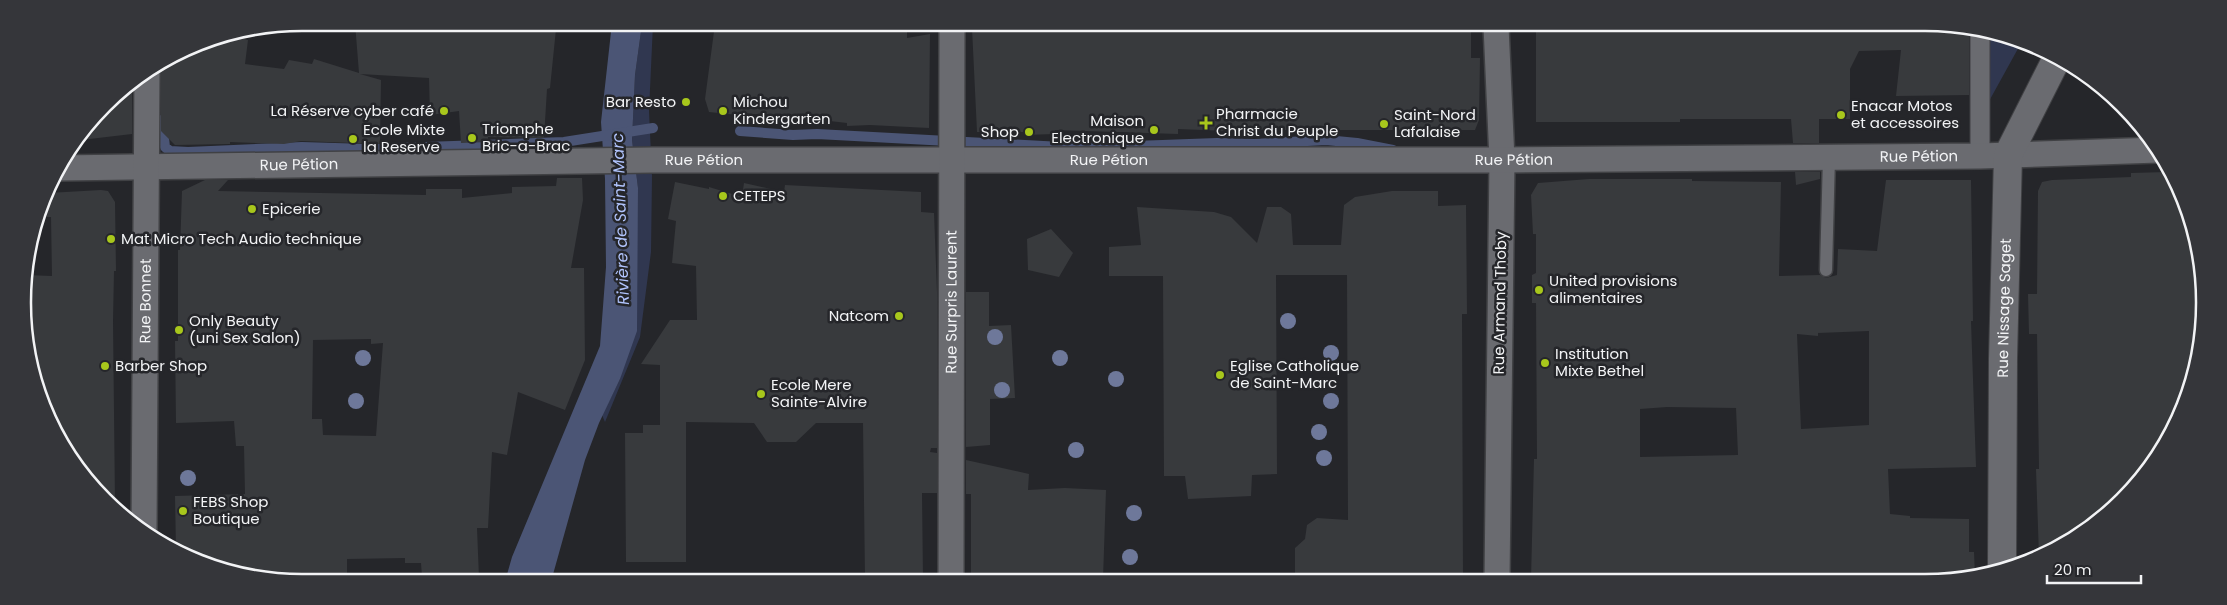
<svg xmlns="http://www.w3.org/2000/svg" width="2227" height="605" font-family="Poppins,sans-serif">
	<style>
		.green { fill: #303750 }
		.water { fill: #4b5575 }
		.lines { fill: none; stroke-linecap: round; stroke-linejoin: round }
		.stream { stroke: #4b5575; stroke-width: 10 }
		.building { fill: #383a3d; fill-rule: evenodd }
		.service-casing { stroke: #404144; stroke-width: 15 }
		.pedestrian-casing { stroke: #404144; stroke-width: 21 }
		.minor-casing { stroke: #404144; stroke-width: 28 }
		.tertiary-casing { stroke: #404144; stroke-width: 30 }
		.service { stroke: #6a6b70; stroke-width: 12 }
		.pedestrian { stroke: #6a6b70; stroke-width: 19 }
		.minor { stroke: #6a6b70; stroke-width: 25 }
		.tertiary { stroke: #6a6b70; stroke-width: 28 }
		.tree { fill: #6e789a }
		.poi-dot { fill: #a8c71c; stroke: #25262a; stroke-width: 2 }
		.labels { text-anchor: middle; stroke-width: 5; stroke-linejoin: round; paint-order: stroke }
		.poi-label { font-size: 15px; fill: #f2f3f5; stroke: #25262a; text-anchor: start }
		.street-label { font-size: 15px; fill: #f2f3f5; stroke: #25262a }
		.water-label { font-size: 16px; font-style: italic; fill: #b1c4fd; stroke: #25262a }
		.rim { fill: none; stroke: #f2f3f5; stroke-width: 2.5 }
	</style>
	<rect width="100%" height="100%" fill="#25262a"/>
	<path class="green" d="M 642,24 L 653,24 L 649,111 L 652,176 L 651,252 L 640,337 L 605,422 L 602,415 L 620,379 L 637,224 L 638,188 L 632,140 L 635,75 Z
		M 1987,31 L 2020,45 L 1988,103 Z"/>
	<path class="water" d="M 612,23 L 642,24 L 635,75 L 632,140 L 638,188 L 637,331 L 620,379 L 599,423 L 585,460 L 552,578 L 506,578 L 512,557 L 600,346 L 606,267 L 605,179 L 601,122 Z"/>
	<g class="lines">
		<path class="stream" d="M 162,120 L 165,147 L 170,151 L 188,152 L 302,147 L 368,149 L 564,142 L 653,128
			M 740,131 L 793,135 L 817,134 L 1080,148 L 1217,143 L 1254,144 L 1326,140 L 1357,143 L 1393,150"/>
	</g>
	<path class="building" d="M 355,23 L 521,23 L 521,26 L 556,29 L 550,88 L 547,89 L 544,138 L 488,137 L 488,142 L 461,143 L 459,111 L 430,115 L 429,78 L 360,74 L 381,80 L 380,144 L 301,141 L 284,144 L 230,142 L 230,144 L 175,145 L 161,131 L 161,74 L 159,66 L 196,44 L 235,36 L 248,40 L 245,64 L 284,69 L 289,60 L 312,64 L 314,59 L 359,73 Z
		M 715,24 L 907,24 L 907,38 L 930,34 L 929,128 L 870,125 L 847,126 L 847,123 L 786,116 L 738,113 L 738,115 L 709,112 L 705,99 Z
		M 977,25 L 1471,26 L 1471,58 L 1480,58 L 1479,120 L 1475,130 L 1254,130 L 1253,132 L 1178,129 L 1178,134 L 1055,130 L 1055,134 L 1024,135 L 1024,132 L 977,132 L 972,28 L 977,28 Z
		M 1536,26 L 1740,27 L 1827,32 L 1827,27 L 1969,28 L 1969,95 L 1896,96 L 1901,50 L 1859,51 L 1850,69 L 1850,119 L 1819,119 L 1819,143 L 1793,143 L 1791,119 L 1680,119 L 1680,122 L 1536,122 Z
		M 132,83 L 132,134 L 81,140 L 118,92 Z
		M 1795,172 L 1820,172 L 1820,179 L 1796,185 Z
		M 2167,172 L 2199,248 L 2199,357 L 2167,442 L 2122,501 L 2048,554 L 2039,556 L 2036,469 L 2039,469 L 2037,334 L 2029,334 L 2028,294 L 2037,294 L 2038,191 L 2042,182 L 2052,180 L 2131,177 L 2131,173 Z
		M 557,178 L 582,178 L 583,200 L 571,268 L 584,268 L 585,360 L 565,410 L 518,392 L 507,455 L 492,452 L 488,528 L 477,528 L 479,578 L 422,577 L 421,563 L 405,563 L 405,558 L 347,559 L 347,577 L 248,577 L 176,550 L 175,496 L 245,494 L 244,446 L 236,446 L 234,421 L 176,423 L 175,341 L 178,341 L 178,250 L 180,250 L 182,191 L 205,180 L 228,180 L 218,191 L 426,195 L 426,189 L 462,189 L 462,198 L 512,193 L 512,187 L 556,186 ZM 371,339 L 371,344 L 383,343 L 376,436 L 323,435 L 322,419 L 312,419 L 313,340 Z
		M 1589,179 L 1692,179 L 1692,181 L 1781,182 L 1779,276 L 1820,275 L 1826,278 L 1837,275 L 1838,249 L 1877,251 L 1886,180 L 1971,180 L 1973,321 L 1971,321 L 1976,467 L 1888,469 L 1890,514 L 1910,516 L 1910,518 L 1969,519 L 1969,552 L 1974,552 L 1975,576 L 1961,580 L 1531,579 L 1534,459 L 1537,459 L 1536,303 L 1532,303 L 1532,275 L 1536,273 L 1536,234 L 1533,234 L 1531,195 L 1538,183 ZM 1869,331 L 1869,425 L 1801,429 L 1797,334 L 1818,336 L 1818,333 ZM 1667,407 L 1736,408 L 1738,455 L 1640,457 L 1640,409 Z
		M 675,182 L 709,189 L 709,187 L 742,197 L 744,183 L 784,192 L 785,185 L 921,192 L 921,212 L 934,213 L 937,292 L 937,448 L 931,448 L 930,452 L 937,453 L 937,493 L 922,493 L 923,578 L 865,578 L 863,423 L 816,423 L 796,442 L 767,442 L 754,423 L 686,422 L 686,562 L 626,562 L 625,433 L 643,433 L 643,425 L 660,425 L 660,365 L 641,364 L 670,320 L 697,320 L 696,266 L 672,263 L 676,221 L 668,219 Z
		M 101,190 L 108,191 L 115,202 L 116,271 L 114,271 L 113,321 L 115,503 L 80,473 L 32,375 L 23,284 L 25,275 L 52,276 L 51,217 L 41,217 L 48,193 Z
		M 1392,191 L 1438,191 L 1438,206 L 1466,205 L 1467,314 L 1462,314 L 1463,579 L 1295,579 L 1295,548 L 1305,539 L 1307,525 L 1317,518 L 1348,520 L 1347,275 L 1276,275 L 1277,474 L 1252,475 L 1251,496 L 1188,499 L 1185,476 L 1164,476 L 1163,276 L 1109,276 L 1109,247 L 1141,245 L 1137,207 L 1214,212 L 1231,217 L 1257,243 L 1267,207 L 1281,207 L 1291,214 L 1293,245 L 1341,245 L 1344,205 L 1355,197 Z
		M 1051,229 L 1073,253 L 1059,277 L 1028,270 L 1027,239 Z
		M 966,292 L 989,292 L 989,326 L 1011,325 L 1015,398 L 990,399 L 990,445 L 966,447 Z
		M 966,460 L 1029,474 L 1028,490 L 1065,488 L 1106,490 L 1103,579 L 971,578 L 971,494 L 966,494 Z"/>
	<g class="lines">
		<defs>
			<path id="service" d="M 1826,270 L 1829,157"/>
			<path id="pedestrian" d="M 1980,28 L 1980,156"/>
			<g id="minor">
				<path d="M 1496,26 L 1502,160 L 1497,579"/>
				<path id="s1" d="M 60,168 L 653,160 L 1502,160 L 1980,156 L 2158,150"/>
				<path id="s2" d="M 144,529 L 147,74"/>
				<path id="s3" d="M 951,578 L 952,25"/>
			</g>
			<g id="tertiary">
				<path id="s4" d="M 2002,568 L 2003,359 L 2008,155 L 2056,60"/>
			</g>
		</defs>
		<use href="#service" class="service-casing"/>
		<use href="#pedestrian" class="pedestrian-casing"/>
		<use href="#minor" class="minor-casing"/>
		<use href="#tertiary" class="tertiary-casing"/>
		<use href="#service" class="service"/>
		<use href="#pedestrian" class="pedestrian"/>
		<use href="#minor" class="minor"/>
		<use href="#tertiary" class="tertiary"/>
	</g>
	<g class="tree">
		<circle cx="1288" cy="321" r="8"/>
		<circle cx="995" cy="337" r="8"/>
		<circle cx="1331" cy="353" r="8"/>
		<circle cx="363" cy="358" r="8"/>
		<circle cx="1060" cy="358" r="8"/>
		<circle cx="1116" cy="379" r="8"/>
		<circle cx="1002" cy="390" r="8"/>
		<circle cx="356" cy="401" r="8"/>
		<circle cx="1331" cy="401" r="8"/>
		<circle cx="1319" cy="432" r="8"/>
		<circle cx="1076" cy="450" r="8"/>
		<circle cx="1324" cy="458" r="8"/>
		<circle cx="188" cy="478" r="8"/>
		<circle cx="1134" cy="513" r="8"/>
		<circle cx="1130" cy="557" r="8"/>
	</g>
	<g class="poi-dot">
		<circle cx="686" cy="102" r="5"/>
		<circle cx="444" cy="111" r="5"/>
		<circle cx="723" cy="111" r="5"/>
		<circle cx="1841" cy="115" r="5"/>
		<path d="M1203.5 115.5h5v5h5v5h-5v5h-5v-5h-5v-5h5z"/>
		<circle cx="1384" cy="124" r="5"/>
		<circle cx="1154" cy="130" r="5"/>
		<circle cx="1029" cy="132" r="5"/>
		<circle cx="472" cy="138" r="5"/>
		<circle cx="353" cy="139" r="5"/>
		<circle cx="723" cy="196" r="5"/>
		<circle cx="252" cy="209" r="5"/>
		<circle cx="111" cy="239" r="5"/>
		<circle cx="1539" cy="290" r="5"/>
		<circle cx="899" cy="316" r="5"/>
		<circle cx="179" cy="330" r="5"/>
		<circle cx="1545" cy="363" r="5"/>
		<circle cx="105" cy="366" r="5"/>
		<circle cx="1220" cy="375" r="5"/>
		<circle cx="761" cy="394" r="5"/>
		<circle cx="183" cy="511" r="5"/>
	</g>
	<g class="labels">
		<g class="poi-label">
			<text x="676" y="107" text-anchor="end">Bar Resto</text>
			<text x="733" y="107">Michou<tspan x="733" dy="17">Kindergarten</tspan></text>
			<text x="1851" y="111">Enacar Motos<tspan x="1851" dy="17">et accessoires</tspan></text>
			<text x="434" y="116" text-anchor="end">La Réserve cyber café</text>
			<text x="1216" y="119">Pharmacie<tspan x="1216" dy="17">Christ du Peuple</tspan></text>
			<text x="1394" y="120">Saint-Nord<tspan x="1394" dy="17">Lafalaise</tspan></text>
			<text x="1144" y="126" text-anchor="end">Maison<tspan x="1144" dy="17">Electronique</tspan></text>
			<text x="482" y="134">Triomphe<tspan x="482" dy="17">Bric-a-Brac</tspan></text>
			<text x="363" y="135">Ecole Mixte<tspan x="363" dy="17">la Reserve</tspan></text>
			<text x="1019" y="137" text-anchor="end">Shop</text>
			<text x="733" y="201">CETEPS</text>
			<text x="262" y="214">Epicerie</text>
			<text x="121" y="244">Mat Micro Tech Audio technique</text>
			<text x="1549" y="286">United provisions<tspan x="1549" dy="17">alimentaires</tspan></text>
			<text x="889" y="321" text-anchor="end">Natcom</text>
			<text x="189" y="326">Only Beauty<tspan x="189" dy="17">(uni Sex Salon)</tspan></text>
			<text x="1555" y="359">Institution<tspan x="1555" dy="17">Mixte Bethel</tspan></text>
			<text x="115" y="371">Barber Shop</text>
			<text x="1230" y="371">Eglise Catholique<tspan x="1230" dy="17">de Saint-Marc</tspan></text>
			<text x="771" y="390">Ecole Mere<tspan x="771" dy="17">Sainte-Alvire</tspan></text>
			<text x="193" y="507">FEBS Shop<tspan x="193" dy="17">Boutique</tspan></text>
		</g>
		<g class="street-label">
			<text dy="5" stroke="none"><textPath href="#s1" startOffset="1859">Rue Pétion</textPath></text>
			<text dy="5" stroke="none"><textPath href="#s1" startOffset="1049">Rue Pétion</textPath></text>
			<text dy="5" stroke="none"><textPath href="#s1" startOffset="1454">Rue Pétion</textPath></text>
			<text dy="5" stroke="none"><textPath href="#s1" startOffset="644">Rue Pétion</textPath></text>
			<text dy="5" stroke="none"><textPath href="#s1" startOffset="239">Rue Pétion</textPath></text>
			<text dy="5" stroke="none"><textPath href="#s3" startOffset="276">Rue Surpris Laurent</textPath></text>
			<text dy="5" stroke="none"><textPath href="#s2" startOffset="228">Rue Bonnet</textPath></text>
			<text transform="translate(1500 303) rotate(-89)" y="5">Rue Armand Thoby</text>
			<text dy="5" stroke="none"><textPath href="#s4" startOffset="260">Rue Nissage Saget</textPath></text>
		</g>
		<g class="water-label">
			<text transform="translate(620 219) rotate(-92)" y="6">Rivière de Saint-Marc</text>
		</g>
	</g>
	<path d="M0 0H2227V605H0ZM302 31H1925A271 271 0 0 1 2196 302V303A271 271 0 0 1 1925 574H302A271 271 0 0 1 31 303V302A271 271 0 0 1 302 31Z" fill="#35363a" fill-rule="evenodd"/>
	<path class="rim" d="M302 31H1925A271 271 0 0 1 2196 302V303A271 271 0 0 1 1925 574H302A271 271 0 0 1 31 303V302A271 271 0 0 1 302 31Z"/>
	<path d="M2047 575v8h94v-8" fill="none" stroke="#f2f3f5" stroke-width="2.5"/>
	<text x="2054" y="575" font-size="15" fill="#f2f3f5" stroke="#25262a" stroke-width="4" paint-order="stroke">20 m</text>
</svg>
